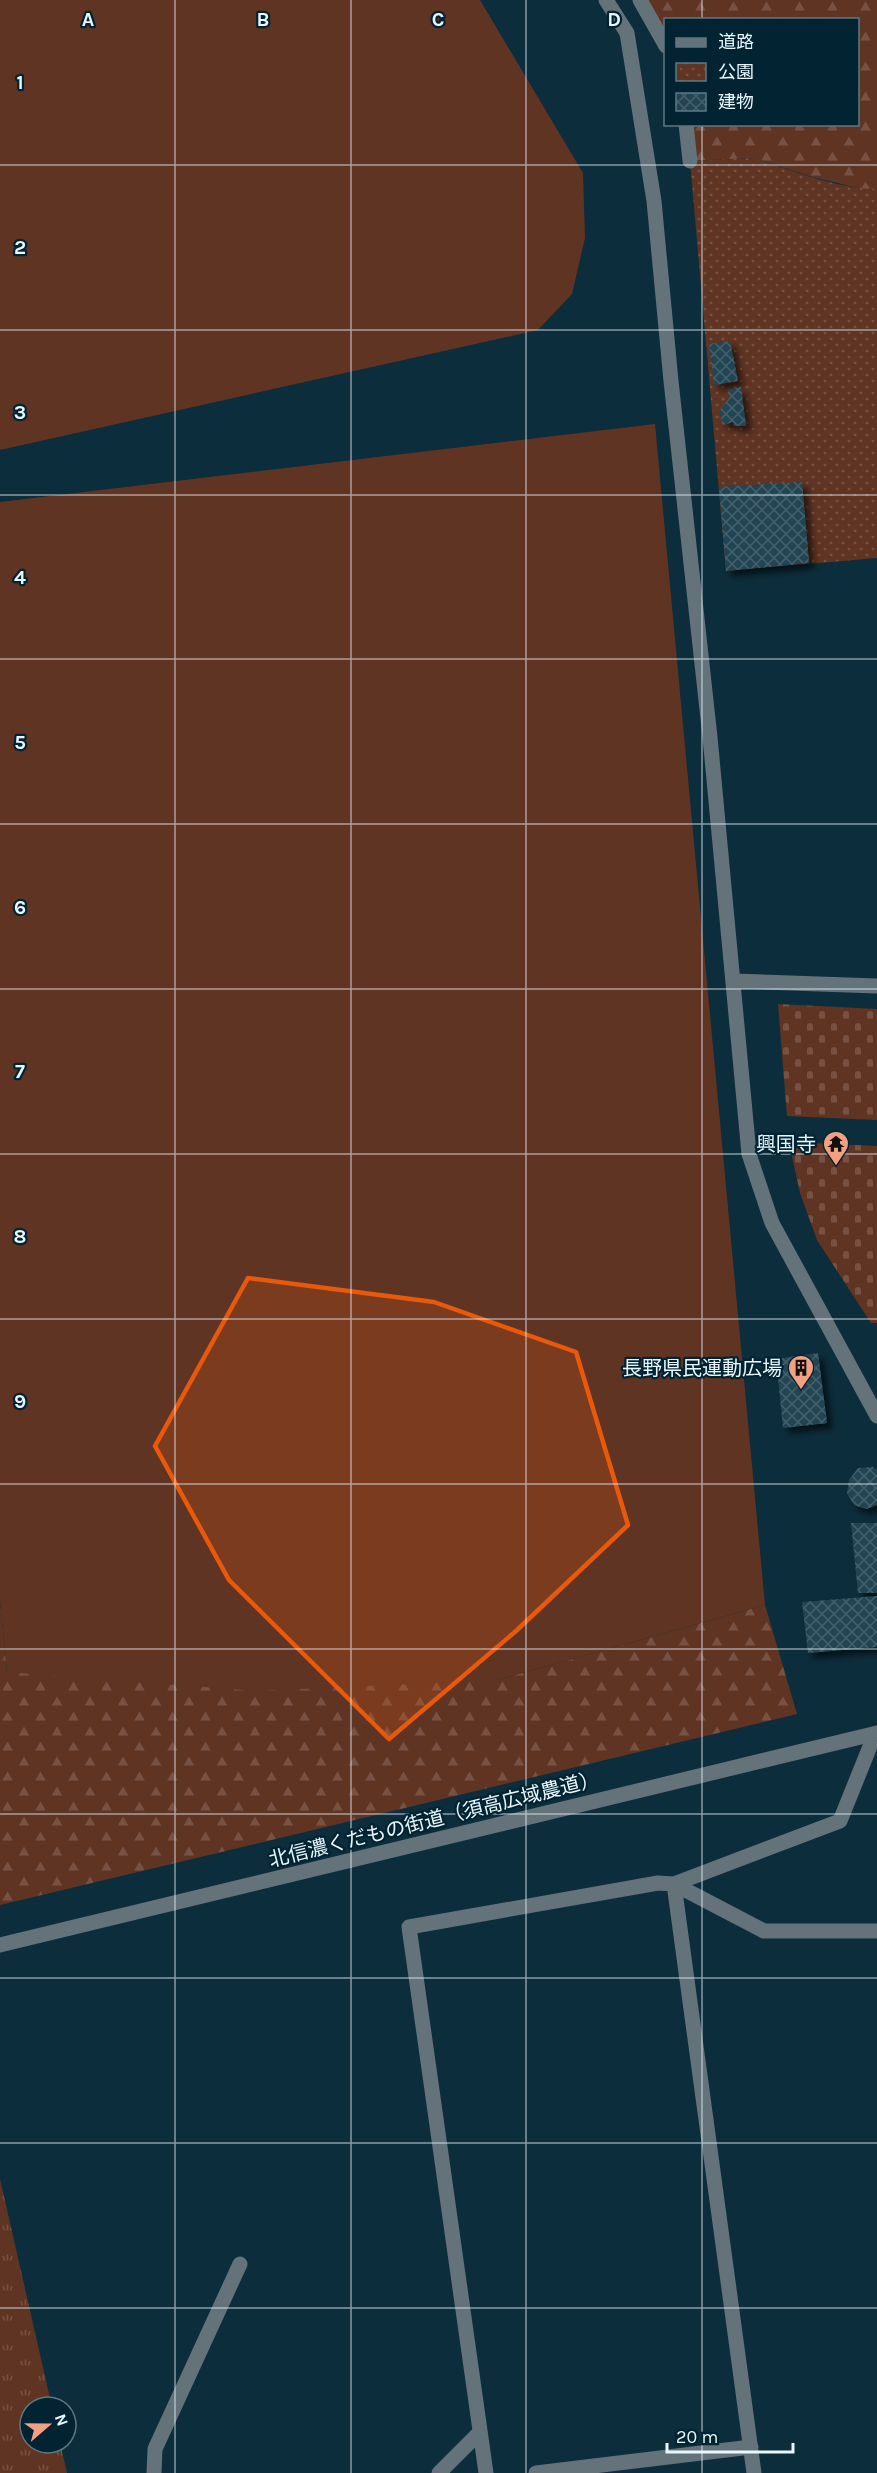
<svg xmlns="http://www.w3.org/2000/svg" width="877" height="2473" font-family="Karla,'Noto Sans JP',sans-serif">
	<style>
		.grass { fill: url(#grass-tufts) }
		.forest { fill: url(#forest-firs) }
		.cemetery { fill: url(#cemetery-stones) }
		.park { fill: url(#park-dots) }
		.pitch { fill: #603423 }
		.building { fill: url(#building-cross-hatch); filter: url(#shadow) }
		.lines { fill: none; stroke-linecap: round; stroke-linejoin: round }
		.minor { stroke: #64727a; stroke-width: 15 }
		.marked { fill: #e8590c; fill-opacity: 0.2; stroke: #e8590c; stroke-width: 4.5; stroke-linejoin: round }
		.grid { fill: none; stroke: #e9f8ff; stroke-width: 1.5; stroke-opacity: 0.55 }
		.labels { text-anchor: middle; stroke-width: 4.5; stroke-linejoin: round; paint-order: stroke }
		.poi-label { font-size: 20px; fill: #e9f8ff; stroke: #022331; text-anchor: end }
		.street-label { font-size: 20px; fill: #e9f8ff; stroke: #022331 }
		.grid-label { font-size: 20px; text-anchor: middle; font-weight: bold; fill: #e9f8ff; stroke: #022331; stroke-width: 4.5; stroke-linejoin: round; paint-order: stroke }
	</style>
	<defs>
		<pattern id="grass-tufts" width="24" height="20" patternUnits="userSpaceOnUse" patternTransform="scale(1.5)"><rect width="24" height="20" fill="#603423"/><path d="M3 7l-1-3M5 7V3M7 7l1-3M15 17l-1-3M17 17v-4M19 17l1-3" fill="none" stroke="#775244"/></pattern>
		<pattern id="forest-firs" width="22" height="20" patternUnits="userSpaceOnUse" patternTransform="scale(1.5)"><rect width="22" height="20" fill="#603423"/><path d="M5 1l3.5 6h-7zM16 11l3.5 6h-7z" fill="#775244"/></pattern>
		<pattern id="cemetery-stones" width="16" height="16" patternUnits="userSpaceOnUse" patternTransform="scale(1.5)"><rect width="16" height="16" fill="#603423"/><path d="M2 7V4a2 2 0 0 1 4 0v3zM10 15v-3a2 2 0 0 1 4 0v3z" fill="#775244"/></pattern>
		<pattern id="park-dots" width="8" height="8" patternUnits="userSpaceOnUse" patternTransform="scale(1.5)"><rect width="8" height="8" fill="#603423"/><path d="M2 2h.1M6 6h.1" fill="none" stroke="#775244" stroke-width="1.8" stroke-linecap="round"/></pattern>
		<pattern id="building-cross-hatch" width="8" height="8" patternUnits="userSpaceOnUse" patternTransform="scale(1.5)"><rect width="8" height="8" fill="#244453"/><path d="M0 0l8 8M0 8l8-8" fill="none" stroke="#44606d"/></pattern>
		<filter id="shadow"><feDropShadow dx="5.5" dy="5.5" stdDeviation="3" flood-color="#0009"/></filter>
	</defs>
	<rect width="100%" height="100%" fill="#0c2d3b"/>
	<path class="grass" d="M 0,2179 L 52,2407 L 30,2407 L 30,2443 L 60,2443 L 67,2473 L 0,2473 Z"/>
	<path class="forest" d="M 640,0 L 877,0 L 877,189 L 862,189 L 809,176 L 754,158 L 690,161 L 686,125 L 858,124 L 858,20 L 666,20 L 665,46 Z
		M 0,1601 L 7,1672 L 497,1680 L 765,1605 L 797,1714 L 0,1905 Z"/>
	<path class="cemetery" d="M 778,1004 L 877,1009 L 877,1120 L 787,1116 Z
		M 789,1142 L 877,1146 L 877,1323 L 871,1323 L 817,1240 L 800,1193 Z"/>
	<path class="park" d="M 754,158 C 794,171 835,188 877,189 L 877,558 L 726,571 L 690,161 Z"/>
	<path class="pitch" d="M 0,0 L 480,0 L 583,173 L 585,238 L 572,294 L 538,330 L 0,450 Z
		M 655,424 L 765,1605 L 497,1680 L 257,1691 L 7,1672 L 0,1601 L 0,502 Z"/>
	<path class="building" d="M 730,341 L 738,381 L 714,385 L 709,344 Z
		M 741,387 L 746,426 L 734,426 L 733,422 L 723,425 L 719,411 L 730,397 L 728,390 Z
		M 802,482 L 809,563 L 726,571 L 719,487 Z
		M 818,1353 L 827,1423 L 783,1428 L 776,1359 Z
		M 873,1467 L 877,1470 L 877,1505 L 866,1509 L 854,1505 L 847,1493 L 849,1480 L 858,1468 Z
		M 851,1523 L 877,1523 L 877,1593 L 858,1593 Z
		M 877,1596 L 877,1647 L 808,1653 L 802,1602 Z"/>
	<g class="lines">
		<path class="minor" d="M 606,0 L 627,33 L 654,201 L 671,381 L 710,737 L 749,1154 L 772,1223 L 877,1416
			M 640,0 L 666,46
			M 686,124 L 690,161
			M 733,981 L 877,986
			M 674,1884 L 754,2473
			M 674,1884 L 840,1821 L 875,1734
			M 0,1945 L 877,1733
			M 154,2473 L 155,2449 L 240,2264
			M 439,2473 L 480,2432
			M 486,2473 L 409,1927 L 658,1883 L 674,1884 L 764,1931 L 877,1931
			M 536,2473 L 751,2447"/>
	</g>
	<path class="marked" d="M 248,1278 L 434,1302 L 576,1352 L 628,1525 L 516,1631 L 389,1739 L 229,1580 L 155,1446 Z"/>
	<path class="grid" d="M 175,0 L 175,2473M 351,0 L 351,2473M 526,0 L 526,2473M 702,0 L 702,20M 702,124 L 702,2473M 0,165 L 877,165M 0,330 L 877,330M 0,495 L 877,495M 0,659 L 877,659M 0,824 L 877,824M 0,989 L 877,989M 0,1154 L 877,1154M 0,1319 L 877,1319M 0,1484 L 877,1484M 0,1649 L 877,1649M 0,1814 L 877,1814M 0,1978 L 877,1978M 0,2143 L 877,2143M 0,2308 L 877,2308"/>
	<defs>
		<symbol id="temple-pin" viewBox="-11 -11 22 30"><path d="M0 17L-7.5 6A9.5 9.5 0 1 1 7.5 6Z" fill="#f2a081" stroke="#022331"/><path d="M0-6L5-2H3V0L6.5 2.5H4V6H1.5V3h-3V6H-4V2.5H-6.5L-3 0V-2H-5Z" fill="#111"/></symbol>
		<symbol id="building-pin" viewBox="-11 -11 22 30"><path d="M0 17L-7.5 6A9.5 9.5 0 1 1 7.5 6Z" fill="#f2a081" stroke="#022331"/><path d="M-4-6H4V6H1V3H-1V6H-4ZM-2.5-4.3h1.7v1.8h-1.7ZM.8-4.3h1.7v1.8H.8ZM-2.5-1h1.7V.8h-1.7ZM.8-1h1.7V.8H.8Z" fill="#111"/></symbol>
	</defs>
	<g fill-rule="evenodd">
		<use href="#temple-pin" x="821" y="1129" width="30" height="40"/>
		<use href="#building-pin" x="786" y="1353" width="30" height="40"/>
	</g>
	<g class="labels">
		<g class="poi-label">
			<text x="816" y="1151">興国寺</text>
			<text x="782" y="1375">長野県民運動広場</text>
		</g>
		<g class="street-label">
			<text transform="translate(434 1819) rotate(-14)" y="7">北信濃くだもの街道（須高広域農道）</text>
		</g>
	</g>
	<g class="grid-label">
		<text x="88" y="26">A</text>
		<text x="263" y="26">B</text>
		<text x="438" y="26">C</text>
		<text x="614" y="26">D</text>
		<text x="20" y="89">1</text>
		<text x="20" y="254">2</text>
		<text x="20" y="419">3</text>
		<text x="20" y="584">4</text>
		<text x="20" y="749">5</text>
		<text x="20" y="914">6</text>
		<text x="20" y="1078">7</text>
		<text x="20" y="1243">8</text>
		<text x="20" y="1408">9</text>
	</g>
	<rect x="664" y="18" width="195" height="108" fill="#022331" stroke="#5e7883" stroke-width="1.5"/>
	<rect x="676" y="38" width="30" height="9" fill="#64727a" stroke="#5e7883" stroke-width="1.5"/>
	<text x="718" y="48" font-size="18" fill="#e9f8ff">道路</text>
	<rect x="676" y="63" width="30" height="18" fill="url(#park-dots)" stroke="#5e7883" stroke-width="1.5"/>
	<text x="718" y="78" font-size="18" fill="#e9f8ff">公園</text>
	<rect x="676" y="93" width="30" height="18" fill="url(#building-cross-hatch)" stroke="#5e7883" stroke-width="1.5"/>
	<text x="718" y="108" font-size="18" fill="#e9f8ff">建物</text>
	<g transform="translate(48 2425) rotate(70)"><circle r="28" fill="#022331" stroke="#5e7883" stroke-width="1.5"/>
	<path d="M0-4.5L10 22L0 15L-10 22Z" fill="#f2a081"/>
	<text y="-9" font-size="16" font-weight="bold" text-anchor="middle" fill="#e9f8ff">N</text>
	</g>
	<path d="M667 2443v9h126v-9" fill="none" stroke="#e9f8ff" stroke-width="3"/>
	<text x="676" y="2443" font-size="18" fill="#e9f8ff" stroke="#022331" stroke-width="4.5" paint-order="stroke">20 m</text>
</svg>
